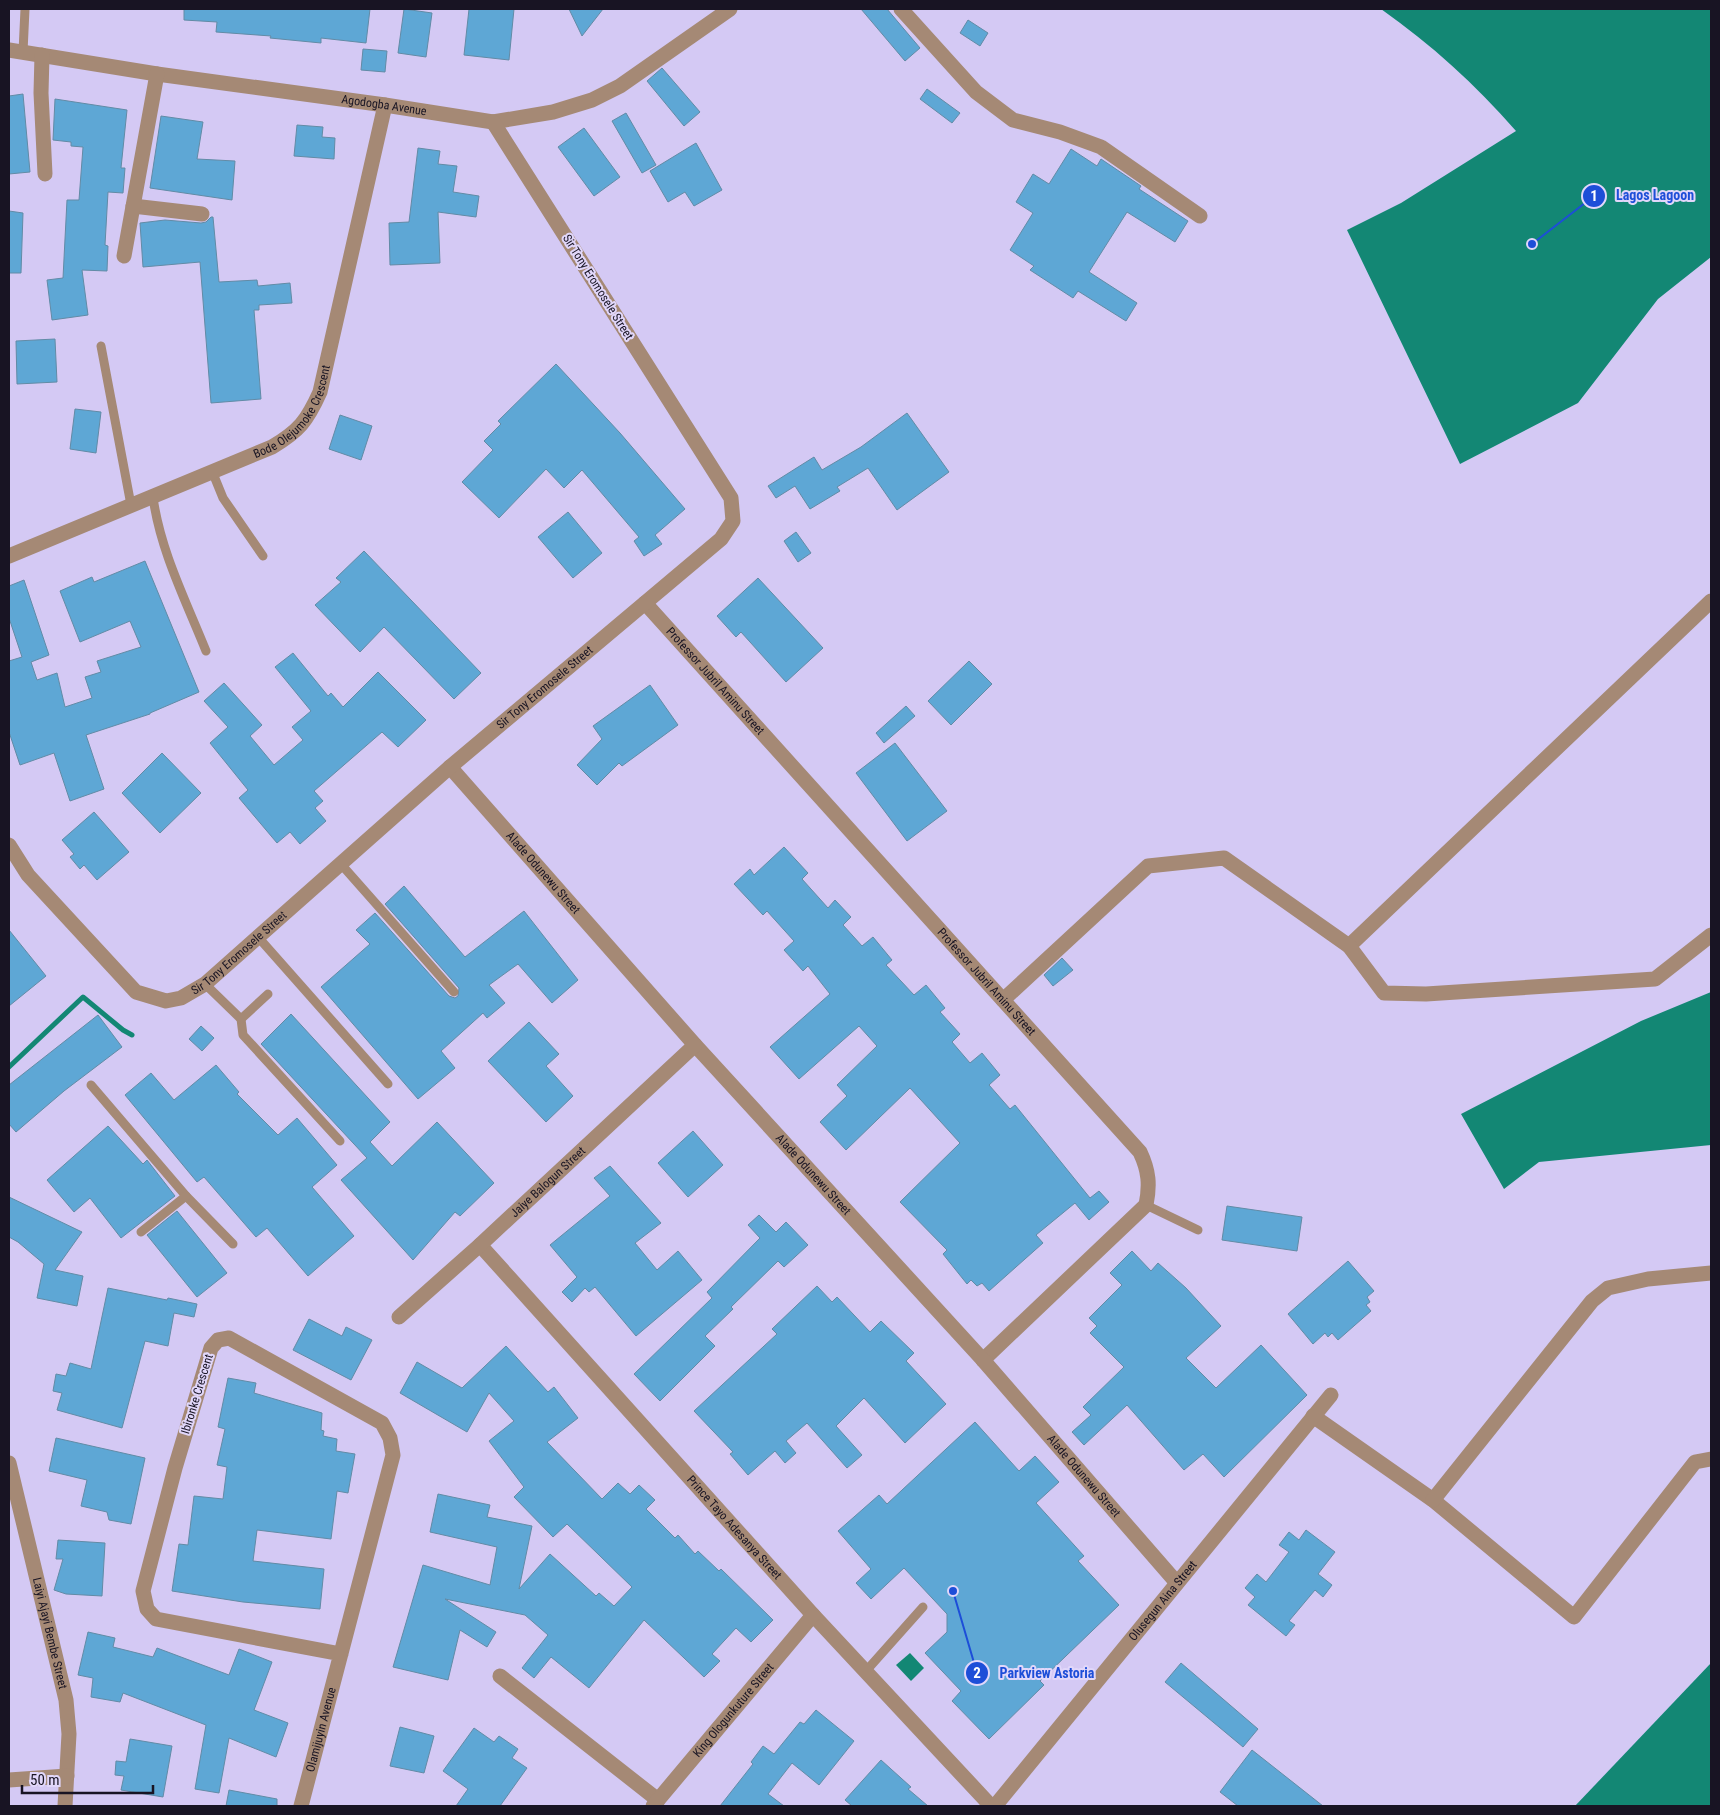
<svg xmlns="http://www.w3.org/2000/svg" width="1720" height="1815" viewBox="0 0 1720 1815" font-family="'Roboto Condensed',sans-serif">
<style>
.water{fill:#138774}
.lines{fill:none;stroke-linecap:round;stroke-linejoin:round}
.stream{stroke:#138774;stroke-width:5}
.building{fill:#5ea7d5;stroke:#628ba6}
.lane{stroke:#a58975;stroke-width:9}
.street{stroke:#a58975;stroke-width:15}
.labels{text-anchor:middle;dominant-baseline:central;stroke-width:4;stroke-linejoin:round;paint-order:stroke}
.street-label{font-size:12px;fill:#181423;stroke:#e1d7fa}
.leader{fill:none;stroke:#1d4ed8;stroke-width:2}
.callout-dot{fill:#1d4ed8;stroke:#e1d7fa;stroke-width:2}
.mark-label{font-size:15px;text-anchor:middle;font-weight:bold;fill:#fff}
.callout-label{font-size:14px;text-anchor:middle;font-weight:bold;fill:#1d4ed8;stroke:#e1d7fa;stroke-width:4;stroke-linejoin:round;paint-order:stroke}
</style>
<rect width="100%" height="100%" fill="#d4c9f4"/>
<g class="water">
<path d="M1381,9H1711V257L1658,299L1578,403L1460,464L1347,230L1401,203L1516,131C1475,84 1432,45 1381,9Z"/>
<path d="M1711,992V1145L1539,1162L1504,1189L1461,1114L1641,1021Z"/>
<path d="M910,1653L924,1668L911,1681L896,1665Z"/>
<path d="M1711,1663V1806H1575Z"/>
</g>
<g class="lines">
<path class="stream" d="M9,1067L83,997L123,1030L132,1035"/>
</g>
<g class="building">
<path d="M184,9H370L366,43L321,38V43L270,38L271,36L216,32L217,22L184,20Z"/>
<path d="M404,9L432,13L426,57L398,53Z"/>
<path d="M469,9H514L509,60L464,55Z"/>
<path d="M569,9H603L582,36Z"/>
<path d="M861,9H887L920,48L905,61Z"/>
<path d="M968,20L988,33L980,46L960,33Z"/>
<path d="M363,49L387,51L385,72L361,70Z"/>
<path d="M662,68L700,112L684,126L647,81Z"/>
<path d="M927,89L960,113L952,123L920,99Z"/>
<path d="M23,94L30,172L9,174V96Z"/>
<path d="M55,99L127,110L121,168H125L123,193L108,192L105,245L108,246L107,271L82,270L88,315L52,320L47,280L63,278L67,200H79L83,147L71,146V142L53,140Z"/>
<path d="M626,113L656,165L642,173L612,121Z"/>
<path d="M161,116L203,122L197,159L235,161L232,200L150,188Z"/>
<path d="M297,125L323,127L322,137L335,138L334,159L294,156Z"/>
<path d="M584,128L620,177L594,196L558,147Z"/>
<path d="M696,143L722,190L694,206L685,192L668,202L650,171Z"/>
<path d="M418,148L440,151L438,164L457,166L453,192L479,196L476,217L438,212L440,263L390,265L389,223L409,222Z"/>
<path d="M1071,149L1097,166L1101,159L1141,186L1139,189L1188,221L1175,242L1127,212L1089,272L1137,303L1126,321L1078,291L1073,298L1030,270L1034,266L1010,250L1033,213L1016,202L1033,174L1049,184Z"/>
<path d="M9,211L23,213L21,273H9Z"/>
<path d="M211,217H213L219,282L257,280L258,286L290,283L292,303L259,305V310H254L261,399L211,403L200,262L143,267L140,223L165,220L201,223L206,222Z"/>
<path d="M55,339L57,382L17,384L16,341Z"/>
<path d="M556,364L620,433L685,509L655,535L662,544L644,556L634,541L639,537L582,470L564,488L546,469L499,518L462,482L493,450L484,441L501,424L498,421Z"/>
<path d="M75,409L101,412L96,453L70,449Z"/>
<path d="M907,413L949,472L897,510L868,468L837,487L840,491L810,509L795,486L776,498L768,486L814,457L822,470L861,447Z"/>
<path d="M340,415L372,426L361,460L329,449Z"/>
<path d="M568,512L602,553L573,578L538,537Z"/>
<path d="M796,532L811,553L798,562L784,541Z"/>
<path d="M364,551L481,673L454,699L384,627L360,652L315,605L341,582L336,578Z"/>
<path d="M145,561L199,692L150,713V714L86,735L104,789L70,801L54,753L20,765L9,732V661L22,657L9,618V586L24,580L49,655L31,662L37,680L57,673L65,707L92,698L85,677L101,672L97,661L141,647L130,621L80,642L60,591L92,577L94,582Z"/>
<path d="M758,578L823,648L786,682L741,632L736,637L717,616Z"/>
<path d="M293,653L328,696L331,693L343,707L378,672L426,720L398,747L382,732L314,791L323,801L315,808L326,821L300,844L290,832L277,843L239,798L248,790L210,743L228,727L204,701L224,683L262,725L250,736L274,765L303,740L292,727L311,711L275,667Z"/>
<path d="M969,661L992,684L951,725L928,701Z"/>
<path d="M650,685L678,725L622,766L619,763L597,785L577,765L602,739L593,726Z"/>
<path d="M906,706L915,716L884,743L876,733Z"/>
<path d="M895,743L947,811L907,841L856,773Z"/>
<path d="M162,753L201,793L160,833L122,793Z"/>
<path d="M94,812L129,852L97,880L84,865L80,869L70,857L74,854L62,840Z"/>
<path d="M784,847L808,873L802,879L828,908L835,900L851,917L843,925L862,946L873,937L892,960L886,965L914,995L926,985L945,1008L940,1012L960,1034L952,1042L970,1063L982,1053L1000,1075L989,1085L1010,1109L1015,1105L1090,1198L1099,1191L1109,1202L1089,1220L1075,1203L1036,1235L1043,1243L989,1291L982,1283L977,1286L971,1280L967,1284L943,1254L947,1250L900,1202L960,1143L910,1088L846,1150L820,1122L847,1096L837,1085L877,1046L859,1026L799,1079L770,1047L830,994L808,966L803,971L784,950L794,941L767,911L763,915L734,884L750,869L754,875Z"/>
<path d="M404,886L465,957L524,911L578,980L552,1003L518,964L489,985L505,1003L487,1018L483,1013L441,1051L455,1068L418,1099L321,987L370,944L356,930L375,913L449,996L455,998L458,996L459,988L385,904Z"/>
<path d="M9,930L46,976L9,1006Z"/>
<path d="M1062,958L1073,970L1053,986L1044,975Z"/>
<path d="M291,1014L390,1122L370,1142L392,1166L437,1122L494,1183L460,1216L455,1212L413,1260L341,1180L367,1158L261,1044Z"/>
<path d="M98,1015L122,1047L64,1091L16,1132L9,1124V1085Z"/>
<path d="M529,1022L559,1054L546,1066L573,1096L546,1122L488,1061Z"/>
<path d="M201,1026L214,1038L202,1051L189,1039Z"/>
<path d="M216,1065L239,1092L237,1094L278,1135L297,1118L337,1165L312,1187L354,1236L308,1276L267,1228L256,1237L204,1177L197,1182L125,1095L151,1073L174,1100Z"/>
<path d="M108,1126L143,1164L147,1160L175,1196L121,1238L90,1198L74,1212L47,1180Z"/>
<path d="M693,1131L723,1165L688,1197L658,1163Z"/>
<path d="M610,1166L661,1223L635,1243L657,1270L678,1251L702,1280L636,1336L595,1287L589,1292L585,1288L572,1302L562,1292L577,1277L550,1245L610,1196L594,1178Z"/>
<path d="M9,1197L82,1232L55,1270L83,1276L77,1306L37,1298L44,1264L18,1242L9,1237Z"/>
<path d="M1227,1206L1302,1217L1297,1251L1222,1240Z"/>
<path d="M177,1211L227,1273L197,1297L147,1235Z"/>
<path d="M759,1215L776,1232L786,1222L808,1245L784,1267L778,1261L731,1307L733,1309L705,1336L715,1346L660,1401L634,1374L712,1298L707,1292L760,1238L748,1225Z"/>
<path d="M1132,1251L1151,1271L1158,1263L1186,1288L1221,1326L1186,1358L1216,1388L1261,1345L1307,1395L1224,1477L1203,1454L1184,1470L1127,1405L1084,1445L1072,1432L1091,1415L1083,1407L1124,1367L1090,1333L1097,1326L1089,1318L1122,1285L1110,1273Z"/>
<path d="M1348,1261L1374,1291L1367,1297L1370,1302L1366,1305L1371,1311L1338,1340L1332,1333L1328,1337L1325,1333L1313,1344L1288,1314Z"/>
<path d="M817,1286L832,1302L837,1297L870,1332L881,1321L914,1353L906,1361L946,1404L905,1443L864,1398L836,1426L862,1455L847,1468L807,1423L786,1441L796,1453L785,1463L775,1451L748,1475L730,1454L733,1452L694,1411L777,1334L772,1329Z"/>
<path d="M108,1288L167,1300L168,1298L197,1304L194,1317L174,1313L168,1346L145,1341L122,1428L57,1410L62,1393L53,1391L56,1374L66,1376L70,1363L91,1369Z"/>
<path d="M309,1319L342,1336L346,1327L372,1340L351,1380L293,1350Z"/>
<path d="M506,1346L548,1392L554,1387L578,1418L547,1442L602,1499L618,1483L630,1494L639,1485L655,1500L646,1509L675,1538L678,1535L695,1554L698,1551L719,1571L721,1569L773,1620L751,1642L736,1628L712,1654L720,1661L704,1677L644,1620L589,1688L551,1657L534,1678L522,1668L548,1635L525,1615L445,1599L496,1632L487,1647L460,1630L448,1680L393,1667L423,1565L490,1585L497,1547L430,1532L438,1494L490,1505L487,1517L532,1526L519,1589L550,1554L596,1596L599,1593L614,1606L632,1587L567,1524L553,1537L514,1497L524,1487L489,1441L514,1421L489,1393L467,1432L400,1393L417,1362L462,1388Z"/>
<path d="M228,1378L256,1383L254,1393L322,1413L321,1430L324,1431L323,1436L337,1439L336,1451L355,1454L348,1493L337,1491L331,1539L257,1530L253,1561L324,1569L320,1609L243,1602L172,1591L179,1544L188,1545L194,1496L223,1499L227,1467L217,1465L225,1429L218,1427Z"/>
<path d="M975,1422L1019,1471L1035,1456L1059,1482L1036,1503L1084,1556L1078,1561L1119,1605L1040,1681L1044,1685L989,1739L952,1701L961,1691L925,1653L947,1632V1614L904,1568L871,1599L856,1583L871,1569L838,1531L879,1495L887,1504Z"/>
<path d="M56,1438L145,1458L131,1524L109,1520L107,1512L81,1506L87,1480L49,1471Z"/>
<path d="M1306,1530L1335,1552L1318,1574L1332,1585L1323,1597L1315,1590L1289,1621L1295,1625L1286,1636L1248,1605L1255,1597L1245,1588L1257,1574L1266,1582L1289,1552L1279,1545L1289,1532L1299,1540Z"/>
<path d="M58,1540L105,1543L102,1596L66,1594L54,1590L63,1559H56Z"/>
<path d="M88,1632L115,1638L113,1647L153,1657L157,1648L229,1675L239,1649L272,1662L254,1710L288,1723L276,1757L229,1738L219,1793L195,1789L206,1725L123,1693L120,1702L91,1697L93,1678L78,1675Z"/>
<path d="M1181,1663L1258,1729L1243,1747L1165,1682Z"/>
<path d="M816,1710L854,1741L819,1785L792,1763L768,1794L784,1806H720L753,1764L751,1762L763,1746L774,1754L800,1722L804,1724Z"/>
<path d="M400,1727L434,1736L424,1773L390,1766Z"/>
<path d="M474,1728L494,1742L499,1736L518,1749L512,1758L527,1768L500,1806H456L468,1789L443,1771Z"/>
<path d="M130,1739L172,1746L163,1797L121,1790L124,1776L115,1775L116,1761L126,1762Z"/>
<path d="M1252,1750L1323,1806H1238L1220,1792Z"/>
<path d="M881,1760L911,1787L908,1789L928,1806H852L845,1800Z"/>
<path d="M229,1790L277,1799V1806H226Z"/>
</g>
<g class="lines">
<g class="lane">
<path d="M23,52L25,9"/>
<path d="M101,346L131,505"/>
<path d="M212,471L223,498L263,556"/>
<path d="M153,497C160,550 186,601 206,651"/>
<path d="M340,863L454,992"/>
<path d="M258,937L388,1084"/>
<path d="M205,984L241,1019L243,1035L340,1141"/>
<path d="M241,1019L268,994"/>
<path d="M91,1085L186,1196L233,1244"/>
<path d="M1146,1205L1198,1230"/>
<path d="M141,1232L186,1196"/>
<path d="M866,1671L923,1607"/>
</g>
<g class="street">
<path d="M901,9L976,92L1013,120L1060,132L1101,147L1200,216"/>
<path id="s1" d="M9,50L157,74L385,105L493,122L553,112L592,100L620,86L730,9"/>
<path d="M42,55L41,93L45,174"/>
<path d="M133,206L202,214"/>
<path d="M124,256L157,74"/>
<path id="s2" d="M9,556L272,447C299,431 307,421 320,392L385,105"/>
<path id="s3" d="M645,603L1140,1152C1149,1171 1150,1185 1146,1205L983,1360"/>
<path id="s4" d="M450,767L695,1045L983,1360L1177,1583"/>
<path id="s5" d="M9,845L28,875L136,992L166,1001L181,998L205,984L450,767L721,539L733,521L731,498L493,122"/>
<path d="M1349,946L1711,601"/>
<path d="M1003,1000L1148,866L1224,858L1349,946L1384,993L1426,994L1655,979L1711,935"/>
<path id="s6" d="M480,1245L813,1615L991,1806"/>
<path id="s7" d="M399,1317L480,1245L695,1045"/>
<path d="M1313,1416L1433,1500L1574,1617L1695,1462L1711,1459"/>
<path id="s8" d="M9,1463L66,1700L69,1734L65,1806"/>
<path d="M1433,1500L1592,1301L1608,1288L1648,1279L1711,1273"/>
<path d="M500,1676L658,1800"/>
<path d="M9,1780L67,1776"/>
<path id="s9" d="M301,1806L393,1455L390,1438L382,1423L229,1338L218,1340L211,1348L175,1468L143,1591L147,1609L156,1619L341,1654"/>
<path id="s10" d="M653,1806L813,1615"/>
<path id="s11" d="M995,1806L1331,1395"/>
</g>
</g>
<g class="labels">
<g class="street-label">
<text stroke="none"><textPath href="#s1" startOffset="379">Agodogba Avenue</textPath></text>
<text transform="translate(598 287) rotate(58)">Sir Tony Eromosele Street</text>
<text stroke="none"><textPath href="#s2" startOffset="326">Bode Olejumoke Crescent</textPath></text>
<text stroke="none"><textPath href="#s3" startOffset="105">Professor Jubril Aminu Street</textPath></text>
<text stroke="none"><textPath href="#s5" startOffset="720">Sir Tony Eromosele Street</textPath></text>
<text stroke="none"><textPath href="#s4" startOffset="141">Alade Odunewu Street</textPath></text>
<text stroke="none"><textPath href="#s5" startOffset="315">Sir Tony Eromosele Street</textPath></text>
<text stroke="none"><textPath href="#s3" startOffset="510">Professor Jubril Aminu Street</textPath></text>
<text stroke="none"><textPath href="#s4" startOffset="546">Alade Odunewu Street</textPath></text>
<text stroke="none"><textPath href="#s7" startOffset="201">Jaiye Balogun Street</textPath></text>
<text transform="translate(197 1394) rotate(-73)">Ibironke Crescent</text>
<text stroke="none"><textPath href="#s4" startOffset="951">Alade Odunewu Street</textPath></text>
<text stroke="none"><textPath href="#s6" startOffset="380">Prince Tayo Adesanya Street</textPath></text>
<text stroke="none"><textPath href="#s11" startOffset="265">Olusegun Aina Street</textPath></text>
<text stroke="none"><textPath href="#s8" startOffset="175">Laiyi Ajayi Bembe Street</textPath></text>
<text stroke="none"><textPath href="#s10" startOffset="125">King Ologunkuture Street</textPath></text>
<text stroke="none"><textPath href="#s9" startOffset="79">Olamijuyin Avenue</textPath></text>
</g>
</g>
<path class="leader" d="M1532 244L1594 196M953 1591L977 1673"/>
<g class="callout-dot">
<circle cx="1532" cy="244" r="5"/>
<circle cx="953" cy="1591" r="5"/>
<circle cx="1594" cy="196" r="12"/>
<circle cx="977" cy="1673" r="12"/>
</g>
<g class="mark-label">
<text x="1594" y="201">1</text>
<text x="977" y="1678">2</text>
</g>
<g class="callout-label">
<text x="1655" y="200">Lagos Lagoon</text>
<text x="1047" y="1678">Parkview Astoria</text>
</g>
<rect width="1720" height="1815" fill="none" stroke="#181423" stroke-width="20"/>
<path d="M22 1785v8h131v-8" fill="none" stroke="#181423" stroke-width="2.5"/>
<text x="30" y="1785" font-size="15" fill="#181423" stroke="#e1d7fa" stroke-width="4" paint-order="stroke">50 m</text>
</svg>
